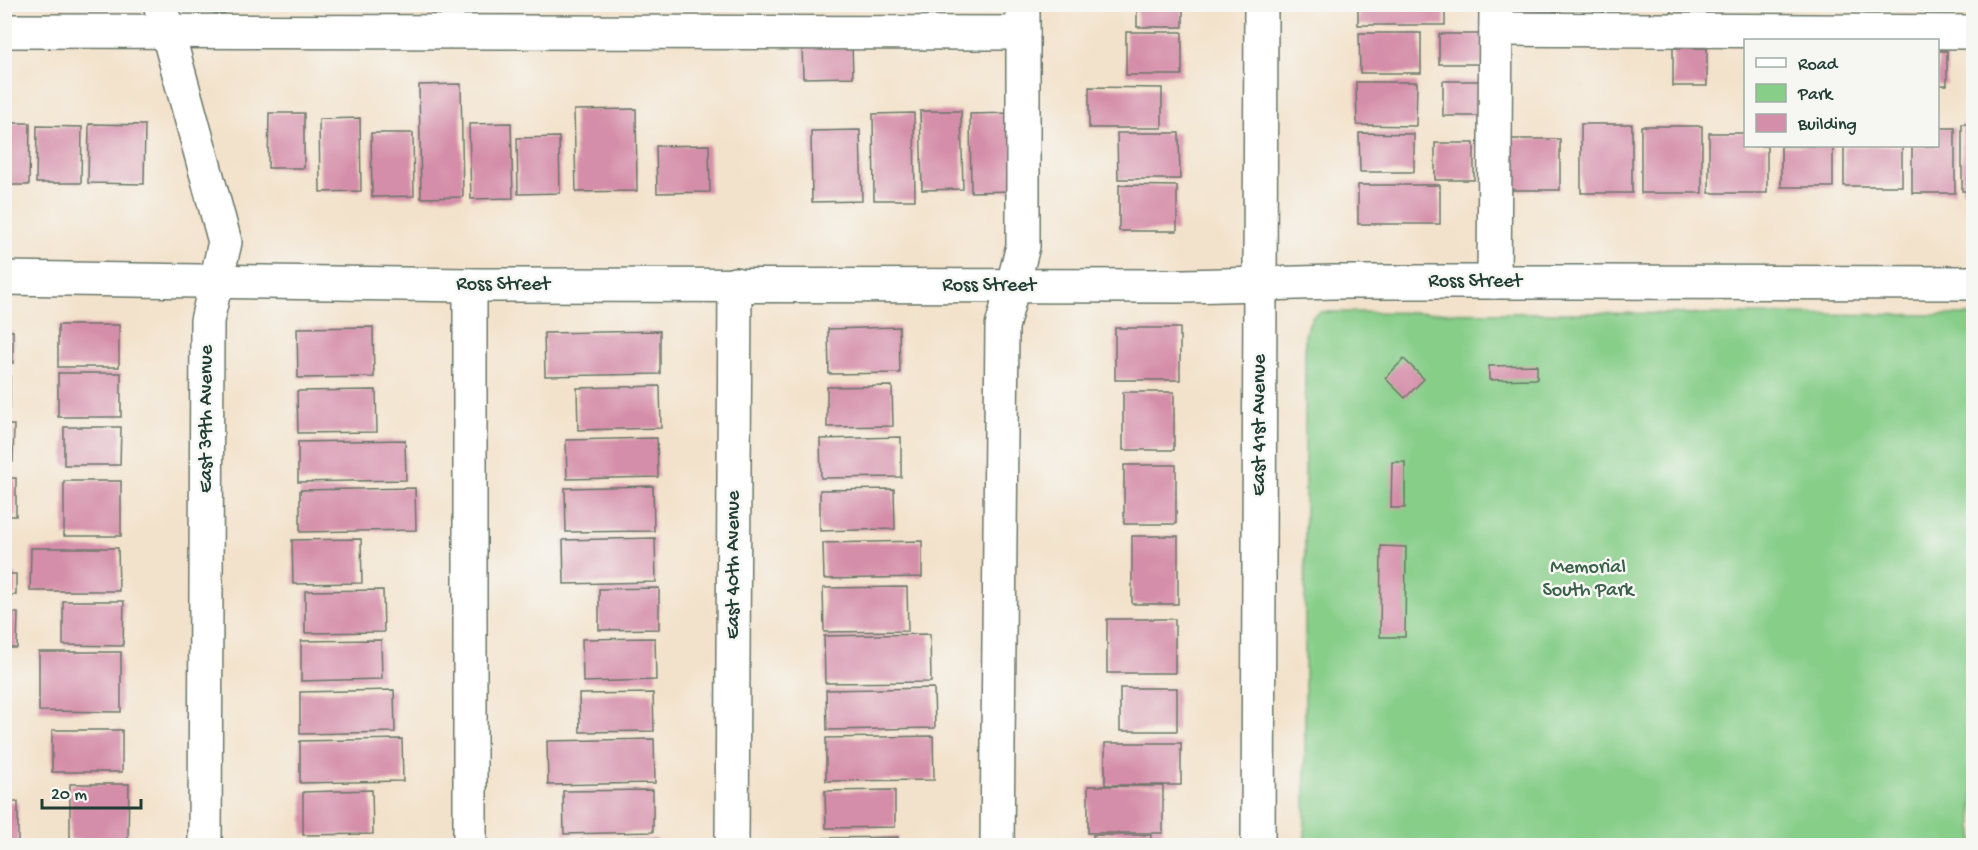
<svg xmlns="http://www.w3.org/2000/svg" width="1978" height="850" viewBox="0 0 1978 850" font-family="'Gochi Hand',sans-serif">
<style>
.green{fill:#87ce89;stroke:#53865e;stroke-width:1.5}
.building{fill:#d58ea9}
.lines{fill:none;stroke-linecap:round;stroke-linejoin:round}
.minor-casing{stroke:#697769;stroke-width:36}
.major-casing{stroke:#697769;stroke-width:36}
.minor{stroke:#fff;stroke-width:33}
.major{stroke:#fff;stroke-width:33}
.labels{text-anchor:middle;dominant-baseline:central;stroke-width:5;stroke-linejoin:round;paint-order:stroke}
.street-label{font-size:20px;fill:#1f3d34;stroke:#f6f6f2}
.park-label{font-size:20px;fill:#396149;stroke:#f6f6f2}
</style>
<rect width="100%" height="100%" fill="#f6f6f2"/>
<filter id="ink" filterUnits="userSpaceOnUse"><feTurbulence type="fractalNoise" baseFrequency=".0167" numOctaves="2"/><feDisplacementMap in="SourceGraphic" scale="12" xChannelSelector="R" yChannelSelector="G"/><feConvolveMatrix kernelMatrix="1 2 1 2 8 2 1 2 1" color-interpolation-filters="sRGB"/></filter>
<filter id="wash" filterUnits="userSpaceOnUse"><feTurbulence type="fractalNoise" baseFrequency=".008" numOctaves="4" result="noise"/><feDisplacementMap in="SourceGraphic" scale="24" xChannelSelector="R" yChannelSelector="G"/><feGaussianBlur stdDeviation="1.35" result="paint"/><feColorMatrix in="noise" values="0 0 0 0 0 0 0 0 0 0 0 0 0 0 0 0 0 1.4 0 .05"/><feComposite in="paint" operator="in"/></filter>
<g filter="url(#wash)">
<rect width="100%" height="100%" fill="#f3e2cb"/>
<path class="green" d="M1320,312L1973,315V845L1305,846V334L1312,317Z"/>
<g id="blocks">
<g class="building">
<rect x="1137" y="4" width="46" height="23"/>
<rect x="1358" y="4" width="87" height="21"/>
<rect x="1520" y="4" width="36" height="8"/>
<path d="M1671,4H1708L1709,13H1671Z"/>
<rect x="1126" y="32" width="56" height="43"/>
<path d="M1359,33H1421V73H1360Z"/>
<rect x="1439" y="34" width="44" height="30"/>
<path d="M852,44L853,77L803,78L802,45Z"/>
<rect x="1673" y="48" width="34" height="38"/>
<rect x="1938" y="51" width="9" height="34"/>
<rect x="1443" y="81" width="37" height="35"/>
<path d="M1356,82H1417L1416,126L1357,125Z"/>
<path d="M461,84L463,197L421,198L419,85Z"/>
<path d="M1089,87L1162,88V128H1089Z"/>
<path d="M636,109L637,191L576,192L574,110Z"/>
<path d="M920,111H961L963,189L922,190Z"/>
<path d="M269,113H304V168H268Z"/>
<path d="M914,113L915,200H874L873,114Z"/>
<path d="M1013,113L1014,191L971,192L970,114Z"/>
<path d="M360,118L361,191L320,192L319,119Z"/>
<path d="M4,123H30L29,185H4Z"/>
<path d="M511,123L513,198L471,199L469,124Z"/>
<path d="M89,124L145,125L144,184L88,183Z"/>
<rect x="1581" y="124" width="51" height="69"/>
<rect x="1962" y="124" width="12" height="67"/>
<path d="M37,126L82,127L81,183H36Z"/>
<rect x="1641" y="126" width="61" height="67"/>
<path d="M1938,128H1955V193H1912V146H1938Z"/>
<path d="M860,130L862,201L812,202L811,131Z"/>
<path d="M371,133H413L414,196L372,197Z"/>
<path d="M1117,133H1179L1180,179H1118Z"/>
<path d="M1359,133L1414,134V172H1360Z"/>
<path d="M1709,133H1746V146H1767V193H1709Z"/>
<path d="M559,137L560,193L518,194L517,138Z"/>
<rect x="1511" y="139" width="49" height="51"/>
<rect x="1435" y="143" width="39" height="37"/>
<path d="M709,145L710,192L657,193L656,146Z"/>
<rect x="1781" y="146" width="52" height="41"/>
<rect x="1844" y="146" width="58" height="40"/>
<path d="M1119,185L1177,186V231H1119Z"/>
<rect x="1358" y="185" width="82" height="39"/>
<rect x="58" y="325" width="61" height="42"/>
<path d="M373,327L374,377L298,378L297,328Z"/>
<path d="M899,327L900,373L829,374L828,329Z"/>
<rect x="1115" y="328" width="65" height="52"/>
<rect x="4" y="331" width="9" height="32"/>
<path d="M660,331V374L545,376L544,333Z"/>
<path d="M1404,359L1424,379L1405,398L1385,378Z"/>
<path d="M1537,365V379L1489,380V366Z"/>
<rect x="58" y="373" width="63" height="44"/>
<rect x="4" y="376" width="6" height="33"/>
<path d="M660,386L661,428L578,430L577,388Z"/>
<path d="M892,386L893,426L827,427V387Z"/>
<path d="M376,390L377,432L298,433L297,391Z"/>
<rect x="1123" y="392" width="51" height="58"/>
<path d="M4,425H14L13,462H4Z"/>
<path d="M64,427H121L120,465H64Z"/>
<path d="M901,437V477L821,478L820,439Z"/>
<path d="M657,438L658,477L567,479L566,440Z"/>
<path d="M405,440L406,480L298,482V442Z"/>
<path d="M1392,462H1405V508H1391Z"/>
<rect x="1124" y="465" width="52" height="59"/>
<rect x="4" y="478" width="12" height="38"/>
<rect x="64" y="481" width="57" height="55"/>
<path d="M653,486L654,531L566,532L565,488Z"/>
<path d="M415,488L416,530L300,532V490Z"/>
<path d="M894,489L895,529L820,531V490Z"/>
<rect x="1132" y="536" width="46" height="68"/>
<path d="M655,538L656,582L564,584L563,540Z"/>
<path d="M361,539L362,583L293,584L292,540Z"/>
<path d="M922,541V577L824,579L823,543Z"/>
<path d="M1381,546L1406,547L1405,637H1380Z"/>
<path d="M31,548H118L119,591H30Z"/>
<rect x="4" y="574" width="12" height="21"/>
<path d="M907,587L908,631L824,632L823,588Z"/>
<path d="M659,588V629L599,630V589Z"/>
<path d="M383,590L384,632L305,633V591Z"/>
<path d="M63,601H124L123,646L63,645Z"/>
<path d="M4,613H18L17,648H4Z"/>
<rect x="1107" y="619" width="68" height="54"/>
<path d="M930,634L931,682L825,683L824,636Z"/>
<path d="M655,638L656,680L583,682L582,639Z"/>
<path d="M381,640L382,679L301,681V641Z"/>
<path d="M39,652H121V712L39,711Z"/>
<path d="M934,688L935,728L827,730L826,690Z"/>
<rect x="1120" y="688" width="57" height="43"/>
<path d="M394,690L395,732L300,734V692Z"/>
<path d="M653,693L654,731L580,732L579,694Z"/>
<rect x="52" y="730" width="70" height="42"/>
<path d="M933,736L934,780L826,781V738Z"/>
<path d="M402,739L403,781L300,783V741Z"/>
<path d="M654,739L655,783L548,785L547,741Z"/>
<rect x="1105" y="743" width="76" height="42"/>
<path d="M70,784H129L128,840H70Z"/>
<rect x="1088" y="786" width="75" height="47"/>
<path d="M372,790L373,834L303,835V792Z"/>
<path d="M653,790V832L564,834L563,791Z"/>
<path d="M895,790V827L826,828L825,791Z"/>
<rect x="4" y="802" width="14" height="44"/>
<rect x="1093" y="835" width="58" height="11"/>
<path d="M898,837V846H823V838Z"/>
<path d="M657,839V846H581V840Z"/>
<path d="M368,841V846H298V842Z"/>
</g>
</g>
</g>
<g filter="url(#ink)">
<use href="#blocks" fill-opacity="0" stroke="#697769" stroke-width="1.5"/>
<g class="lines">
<g class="minor-casing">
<g id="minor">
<path d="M160,4L225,242L207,321L205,846"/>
<path d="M1496,29L1974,32"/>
<path d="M4,31L1023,33"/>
<path d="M4,278L470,285L1185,286L1333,282H1578L1974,283"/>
<path d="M1494,282L1496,4"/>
<path d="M470,846V285"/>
<path d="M732,846L735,284"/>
<path d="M997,846L1002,327L1023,246V4"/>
</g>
</g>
<g class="major-casing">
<path id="major" d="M1258,846L1261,4"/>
</g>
<use href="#minor" class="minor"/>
<use href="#major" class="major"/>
</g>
</g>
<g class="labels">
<g class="street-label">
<text x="1475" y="282">Ross Street</text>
<text x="503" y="285">Ross Street</text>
<text x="989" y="286">Ross Street</text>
<text transform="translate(207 419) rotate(-90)">East 39th Avenue</text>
<text transform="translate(1260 425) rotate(-90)">East 41st Avenue</text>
<text transform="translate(734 565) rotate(-90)">East 40th Avenue</text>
</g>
<g class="park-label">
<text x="1588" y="568">Memorial<tspan x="1588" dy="23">South Park</tspan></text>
</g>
</g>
<rect width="1978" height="850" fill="none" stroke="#f6f6f2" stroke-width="24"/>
<rect x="1744" y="39" width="195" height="108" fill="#f6f6f2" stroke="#a0aca6" stroke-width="1.5"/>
<rect x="1756" y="58" width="30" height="9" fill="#ffffff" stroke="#a0aca6" stroke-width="1.5"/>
<text x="1798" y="69" font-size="18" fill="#1f3d34">Road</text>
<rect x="1756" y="84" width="30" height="18" fill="#87ce89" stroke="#a0aca6" stroke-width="1.5"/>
<text x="1798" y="99" font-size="18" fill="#1f3d34">Park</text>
<rect x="1756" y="114" width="30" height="18" fill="#d58ea9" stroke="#a0aca6" stroke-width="1.5"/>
<text x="1798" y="129" font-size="18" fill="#1f3d34">Building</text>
<path d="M42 799v9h99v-9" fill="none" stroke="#1f3d34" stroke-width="3"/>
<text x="51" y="799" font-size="18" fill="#1f3d34" stroke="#f6f6f2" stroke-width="4.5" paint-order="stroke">20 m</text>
</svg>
